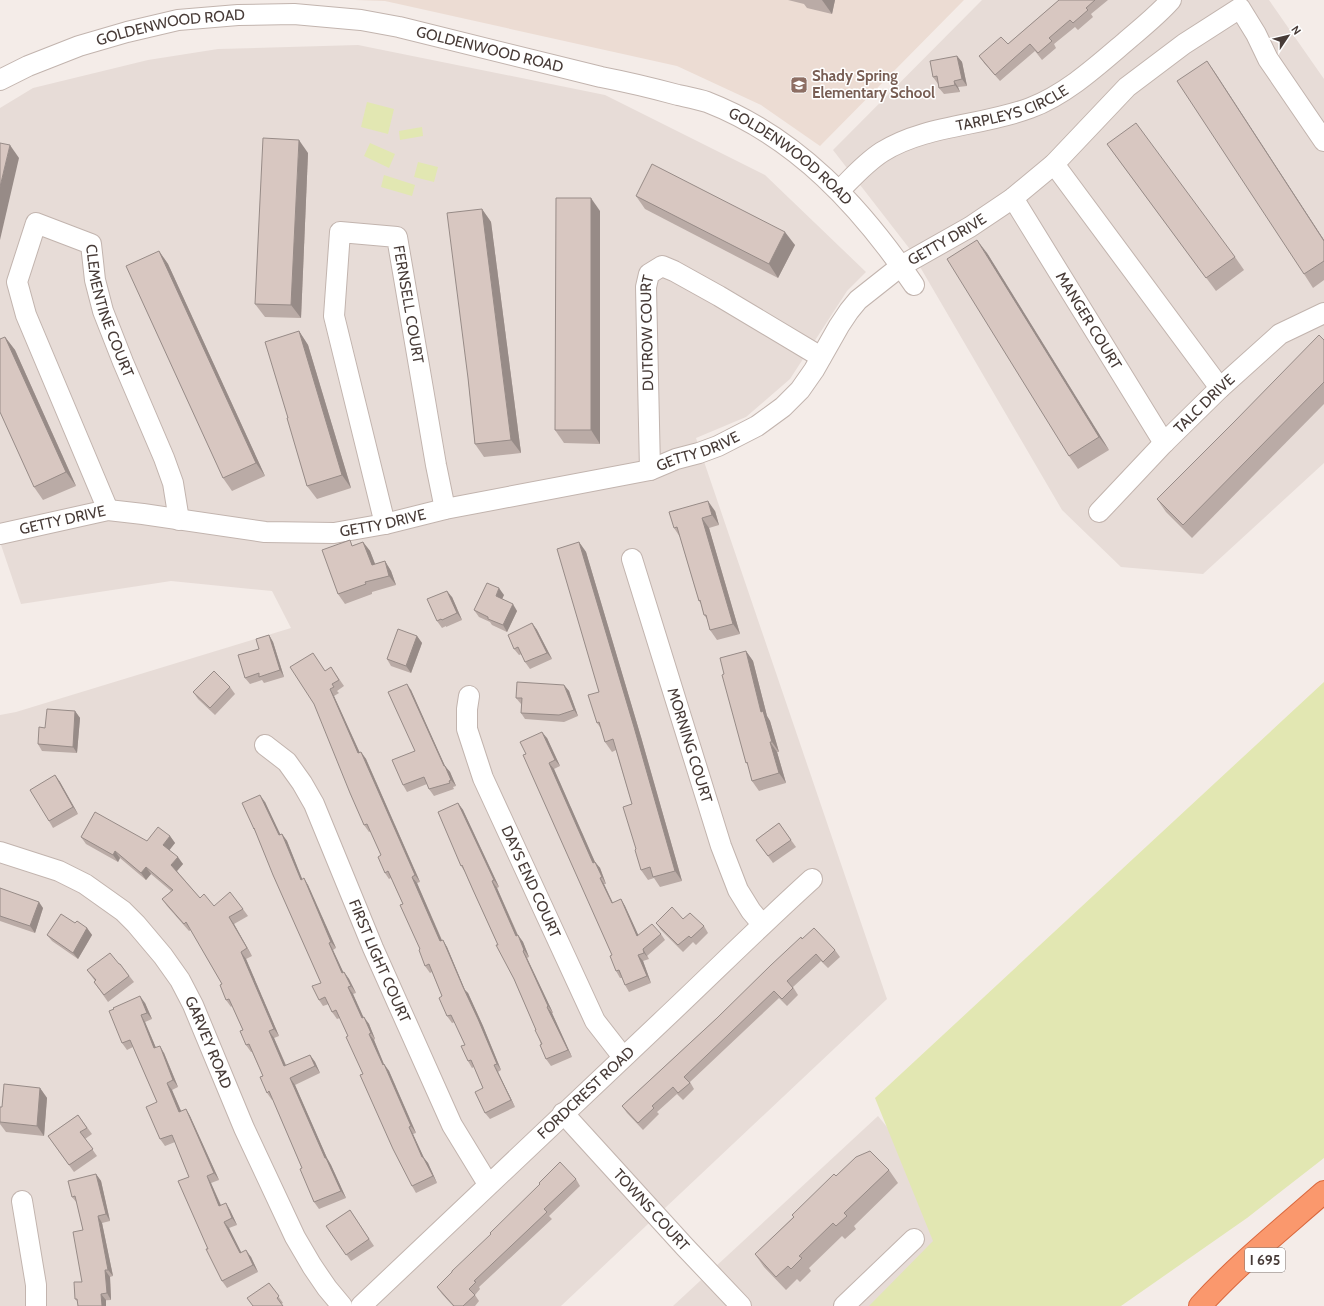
<svg xmlns="http://www.w3.org/2000/svg" width="1324" height="1306" viewBox="0 0 1324 1306" font-family="Cabin,sans-serif">
<style>
.residential{fill:#e7dcd7}
.education{fill:#ecdcd3}
.green{fill:#e2e7b2}
.lines{fill:none;stroke-linecap:round;stroke-linejoin:round}
.street-casing{stroke:#c2b4ae;stroke-width:22}
.highway-casing{stroke:#d9673d;stroke-width:24}
.street{stroke:#fff;stroke-width:20}
.highway{stroke:#fa986d;stroke-width:22}
.wall{fill:#baaba6}
.shaded-wall{fill:#978b87}
.building{fill:#d8c7c1;stroke:#978b87}
.labels{text-anchor:middle;dominant-baseline:central;stroke-width:3;stroke-linejoin:round;paint-order:stroke}
.shield{fill:#fff;stroke:#7e7673;stroke-width:1}
.shield-label{font-size:14px;font-weight:bold;fill:#473b37}
.street-label{font-size:15px;fill:#473b37;stroke:#fff}
.education-label{font-size:15px;font-weight:bold;fill:#785e54;stroke:#fff;text-anchor:start}
</style>
<rect width="100%" height="100%" fill="#f4ece8"/>
<g class="residential">
<path d="M982,0H1269L1324,79V463L1203,574L1121,567L1062,510L909,248L833,150Z"/>
<path d="M358,45L605,95L765,175L866,272L847,291L790,379L746,417L696,438L887,999L561,1306H0V715L16,712L291,628L272,591L171,581L21,604L0,542V108L33,88L148,60L218,49Z"/>
<path d="M878,1116L895,1137L946,1241L879,1306H673Z"/>
</g>
<path class="education" d="M355,0H964L820,146L761,105L677,66L385,1Z"/>
<g class="green">
<path d="M367,102L394,109L388,134L361,127Z"/>
<path d="M422,127L423,136L400,140L399,131Z"/>
<path d="M370,143L395,154L389,168L364,156Z"/>
<path d="M418,162L438,167L434,182L414,177Z"/>
<path d="M384,175L415,185L412,196L381,187Z"/>
<path d="M1324,682V1158L1247,1218L1121,1306H869L933,1241L875,1098Z"/>
</g>
<g class="lines">
<g class="street-casing">
<g id="street">
<path id="s1" d="M0,80L28,66L79,46L127,32L178,20L238,15L294,14L361,20L399,27L601,77C627,82 652,88 678,95C687,97 698,99 707,102C797,137 861,207 914,285"/>
<path d="M1054,164L1220,388"/>
<path id="s2" d="M839,191C853,177 865,163 882,152C925,125 982,126 1030,108C1065,95 1096,67 1124,43C1140,29 1157,16 1171,0"/>
<path id="s3" d="M1013,198L1164,443"/>
<path id="s4" d="M650,470L646,287L649,274L662,266L674,271L719,296L821,357"/>
<path id="s5" d="M108,510L26,315L17,282L36,223L91,244L95,280L103,311L123,362L164,458L173,483L179,520"/>
<path id="s6" d="M1099,512L1164,443L1220,388L1280,334L1324,313"/>
<path id="s7" d="M385,524L334,316L340,232L397,237L436,465L445,509"/>
<path id="s8" d="M0,534L108,510L143,514L265,532L334,533L385,524L445,509L650,470L676,459L699,453L718,446L757,426L783,407L800,390L814,370L839,326L849,311L858,300L901,266L970,227L1013,198L1054,164L1127,87L1184,44L1240,8L1256,34L1268,59L1324,141"/>
<path id="s9" d="M632,559L721,846L738,890L751,911L762,924"/>
<path id="s10" d="M469,696L467,709V729L483,778L595,1021L623,1057"/>
<path id="s11" d="M265,745L287,762L302,783L314,804L373,948L452,1125L488,1184"/>
<path id="s12" d="M0,852L59,871L85,884L123,911L136,924L163,956L180,980L193,1005L244,1128L295,1237L312,1266L327,1288L342,1306"/>
<path id="s13" d="M563,1113L685,1247L741,1306"/>
<path d="M22,1201L36,1285V1306"/>
<path id="s14" d="M361,1306C460,1211 560,1117 660,1023C711,975 760,926 812,879"/>
<path d="M844,1306L914,1239"/>
</g>
</g>
<g class="highway-casing">
<path id="highway" d="M1200,1306C1238,1264 1282,1229 1324,1192"/>
</g>
<use href="#street" class="street"/>
<use href="#highway" class="highway"/>
</g>
<g class="wall">
<path d="M788,0H835L832,14L807,8L804,4Z"/>
<path d="M1059,0H1108L1091,14L1093,17L1078,30L1075,27L1054,44L1056,48L1042,60L1035,51L1000,81L984,63L979,56L1008,44Z"/>
<path d="M957,56L962,62L967,86L958,87L960,92L944,94L939,88L938,84L933,77Z"/>
<path d="M1207,61L1324,240V280L1313,288L1304,274Z"/>
<path d="M1107,144L1235,257L1244,270L1216,291Z"/>
<path d="M308,153L301,318L265,317L255,304Z"/>
<path d="M636,196L795,245L778,278L645,209Z"/>
<path d="M482,209L491,222L521,453L484,457L475,444L468,378Z"/>
<path d="M600,211V444L564,443L555,430Z"/>
<path d="M159,251L168,264L265,476L232,491L223,478Z"/>
<path d="M987,253L1109,450L1078,469L1069,456Z"/>
<path d="M299,331L308,345L351,488L317,499L307,486L288,418Z"/>
<path d="M5,337L15,350L76,486L43,500L34,487Z"/>
<path d="M1324,340V404L1192,538L1166,512L1157,499Z"/>
<path d="M715,511L719,525L709,528L740,634L717,640L710,630L707,619L704,615L701,604L699,601L680,537L674,528Z"/>
<path d="M363,542L370,551L375,564L385,561L391,571L396,585L372,592V594L345,604L338,594L354,545Z"/>
<path d="M579,542L586,552L641,737L682,881L660,887L654,878L648,880L641,870L636,849L632,804L616,750L612,752L605,742L602,730L597,723L599,692Z"/>
<path d="M504,595L502,599L517,611L507,632L492,625L490,622L479,617L474,610Z"/>
<path d="M452,597L462,620L446,627V626L442,628L437,621Z"/>
<path d="M532,623L537,630L552,659L530,669L525,662L522,654L519,655L514,649Z"/>
<path d="M269,635L273,642L284,677L264,683L262,680L250,684L245,678L259,649Z"/>
<path d="M417,636L422,643L411,673L391,666L387,659Z"/>
<path d="M746,651L753,661L767,716L770,721L779,752H777L786,783L759,791L752,781L748,765L746,763L724,674Z"/>
<path d="M331,667L344,686L337,691L339,693L334,696L360,753L361,752L366,759L420,882L417,883L442,940L447,947L465,990L468,993L483,1026L501,1070L498,1072L515,1107L490,1119L485,1113L483,1088L474,1067L472,1068L468,1061L465,1045L455,1022L452,1023L447,1016L442,996L432,972L430,973L425,966L420,949L403,904L391,878L389,879L385,873L381,855L371,831L369,832L364,825L325,671Z"/>
<path d="M564,685L569,691L578,716L564,722L525,719L521,713V704L516,698Z"/>
<path d="M230,687L235,694L215,715L198,699L193,692Z"/>
<path d="M411,690L445,766L450,772L456,786L453,787L454,789L434,796L429,789L427,784L407,792L403,785L415,751Z"/>
<path d="M75,711L80,718L77,753L42,751L38,744L45,728Z"/>
<path d="M547,738L560,766L554,769L595,862L600,868L606,884H604L613,903L621,899L625,906L638,935L661,934L665,940L647,956L649,959L643,961L651,983L629,992L625,985L622,978H620L616,971L612,955L526,754Z"/>
<path d="M55,775L60,782L78,814L53,828L49,821Z"/>
<path d="M265,802L280,835L282,834L287,841L302,879L308,885L336,948L333,950L343,972H344L349,979L356,993L353,994L363,1017L369,1024L375,1039L374,1040L384,1064L389,1071L416,1133L413,1134L424,1158L428,1163L437,1183L416,1193L412,1186L340,1018L337,1019L332,1012L329,1004L323,1006L319,1000L321,983L256,833L254,829Z"/>
<path d="M458,803L463,810L499,887L497,888L518,935L523,942L529,957L527,958L553,1013H552L572,1057L551,1066L546,1059L536,1030L514,979L498,945L473,890L465,872L461,866Z"/>
<path d="M779,823L796,847L773,863L756,840Z"/>
<path d="M170,836L175,843L169,850L183,864L177,871L200,898L214,906L243,909L248,916L234,924L252,956L246,959L279,1036L274,1038L286,1065L310,1055L315,1062L320,1073L295,1085L327,1158L331,1165L346,1198L319,1209L314,1202L302,1168L273,1099L272,1100L267,1093L263,1076L252,1052H251L246,1045L243,1030L232,1006L231,1007L226,1000L222,984L191,930L189,931L167,906L162,899L171,891L151,874L146,880L120,858L118,862L86,844L81,837L147,841Z"/>
<path d="M0,888L43,908L35,933L0,921Z"/>
<path d="M683,919L704,926L708,933L696,945L693,942L683,952L661,930L656,923Z"/>
<path d="M75,923L87,928L92,935L78,959L52,941L47,935Z"/>
<path d="M802,939L835,950L840,957L828,968L821,961L793,987L798,995L787,1006L779,998L690,1082L694,1089L683,1100L677,1094L657,1112L659,1114L643,1130L627,1113L622,1106Z"/>
<path d="M119,964H120L134,982L108,1002L94,982L95,981L87,970Z"/>
<path d="M145,1003L152,1019L145,1022L156,1048L164,1053L178,1087L172,1090L181,1111L186,1109L190,1116L219,1180L211,1183L221,1205L230,1210L237,1225L229,1228L241,1252L251,1257L258,1272L227,1288L222,1281L208,1249L189,1177L175,1142L165,1146L160,1139L157,1102L133,1047L127,1050L122,1043Z"/>
<path d="M40,1088L47,1098L44,1136L6,1132L0,1124V1107H2Z"/>
<path d="M78,1115L92,1134L85,1139L97,1156L74,1172L48,1136Z"/>
<path d="M889,1170L898,1183L854,1226L856,1229L845,1239L842,1236L809,1268L811,1271L800,1282L797,1279L786,1290L764,1267L755,1254L836,1176Z"/>
<path d="M96,1174L101,1181L110,1221L102,1223L113,1276L110,1277L111,1300L78,1302L75,1299L82,1282L83,1230L77,1203L72,1197Z"/>
<path d="M576,1179L580,1186L549,1216L552,1219L479,1287L480,1289L475,1295L479,1301L475,1306H453L442,1294L437,1287Z"/>
<path d="M350,1210L374,1246L351,1261L326,1226Z"/>
<path d="M269,1283L283,1303L281,1304L252,1306Z"/>
</g>
<g class="shaded-wall">
<path d="M823,0H835L832,14L822,0Z"/>
<path d="M957,56L962,62L967,86L962,79Z"/>
<path d="M1207,61L1216,74L1324,240V241Z"/>
<path d="M954,81L958,87L960,92L955,85Z"/>
<path d="M299,140L308,153L301,318L291,305Z"/>
<path d="M10,145L19,158L0,240V187Z"/>
<path d="M591,198L600,211V444L591,430Z"/>
<path d="M482,209L491,222L521,453L511,440Z"/>
<path d="M785,232L795,245L778,278L769,264Z"/>
<path d="M977,240L987,253L1109,450L1099,437Z"/>
<path d="M159,251L168,264L265,476L256,463Z"/>
<path d="M299,331L308,345L351,488L342,475Z"/>
<path d="M5,337L15,350L76,486L66,472Z"/>
<path d="M708,501L715,511L719,525L712,515Z"/>
<path d="M702,518L709,528L740,634L733,624Z"/>
<path d="M363,542L370,551L379,574L372,565Z"/>
<path d="M579,542L586,552L641,737L682,881L675,871Z"/>
<path d="M385,561L391,571L396,585L389,576Z"/>
<path d="M499,588L504,595L500,603L496,596Z"/>
<path d="M447,591L452,597L462,620L457,613Z"/>
<path d="M513,604L517,611L507,632L503,625Z"/>
<path d="M532,623L537,630L552,659L547,653Z"/>
<path d="M269,635L273,642L284,677L280,670Z"/>
<path d="M417,636L422,643L411,673L406,666Z"/>
<path d="M746,651L753,661L767,716L770,721L779,752L772,742L761,712Z"/>
<path d="M407,684L411,690L445,766L450,772L456,786L451,780L444,766Z"/>
<path d="M564,685L569,691L578,716L574,710Z"/>
<path d="M330,689L334,696L363,760L358,753Z"/>
<path d="M75,711L80,718L77,753L73,747Z"/>
<path d="M542,732L547,738L560,766L555,760Z"/>
<path d="M770,742L777,752L786,783L779,773Z"/>
<path d="M361,752L366,759L420,882L415,875Z"/>
<path d="M549,763L554,769L598,869L593,863Z"/>
<path d="M55,775L60,782L78,814L73,807Z"/>
<path d="M260,795L265,802L284,842L279,835Z"/>
<path d="M458,803L463,810L499,887L494,880Z"/>
<path d="M282,834L287,841L305,886L301,880Z"/>
<path d="M170,836L175,843L168,852L163,845Z"/>
<path d="M115,851L120,858L118,862L113,855Z"/>
<path d="M178,857L183,864L176,872L171,865Z"/>
<path d="M595,862L600,868L606,884L602,877Z"/>
<path d="M146,867L151,874L146,880L141,873Z"/>
<path d="M412,877L417,883L445,948L440,941Z"/>
<path d="M304,878L308,885L336,948L331,942Z"/>
<path d="M600,878L604,884L616,910L612,903Z"/>
<path d="M492,881L497,888L521,943L516,936Z"/>
<path d="M621,899L625,906L642,943L637,936Z"/>
<path d="M39,902L43,908L35,933L30,926Z"/>
<path d="M229,917L234,924L252,956L247,948Z"/>
<path d="M87,928L92,935L78,959L73,953Z"/>
<path d="M518,935L523,942L529,957L524,950Z"/>
<path d="M443,940L447,947L465,990L468,993L483,1026L501,1070L497,1064L463,987Z"/>
<path d="M329,943L333,950L347,980L342,973Z"/>
<path d="M643,949L647,956L649,959L644,953Z"/>
<path d="M523,951L527,958L553,1013L548,1006Z"/>
<path d="M241,952L246,959L279,1036L274,1029Z"/>
<path d="M638,955L643,961L651,983L647,976Z"/>
<path d="M344,972L349,979L356,993L351,986Z"/>
<path d="M348,987L353,994L367,1025L362,1018Z"/>
<path d="M140,996L145,1003L152,1019L147,1013Z"/>
<path d="M547,1007L552,1013L572,1057L568,1050Z"/>
<path d="M141,1015L145,1022L159,1055L154,1048Z"/>
<path d="M364,1017L369,1024L375,1039L371,1033Z"/>
<path d="M269,1031L274,1038L289,1073L284,1066Z"/>
<path d="M369,1034L374,1040L387,1072L383,1065Z"/>
<path d="M160,1046L164,1053L178,1087L173,1080Z"/>
<path d="M310,1055L315,1062L320,1073L315,1066Z"/>
<path d="M384,1064L389,1071L416,1133L411,1126Z"/>
<path d="M494,1065L498,1072L515,1107L511,1100Z"/>
<path d="M290,1078L295,1085L327,1158L331,1165L346,1198L341,1191L325,1158Z"/>
<path d="M167,1083L172,1090L184,1118L179,1112Z"/>
<path d="M40,1088L47,1098L44,1136L37,1126Z"/>
<path d="M186,1109L190,1116L219,1180L214,1173Z"/>
<path d="M409,1127L413,1134L424,1158L428,1163L437,1183L433,1176L422,1157Z"/>
<path d="M96,1174L101,1181L110,1221L106,1214Z"/>
<path d="M207,1176L211,1183L224,1213L219,1206Z"/>
<path d="M226,1203L230,1210L237,1225L232,1218Z"/>
<path d="M98,1216L102,1223L113,1276L108,1270Z"/>
<path d="M224,1222L229,1228L245,1260L240,1253Z"/>
<path d="M246,1250L251,1257L258,1272L253,1265Z"/>
<path d="M105,1270L110,1277L111,1300L107,1293Z"/>
<path d="M101,1294L106,1300V1306H102Z"/>
</g>
<g class="building">
<path d="M1059,0H1095L1086,8L1088,10L1073,23L1070,20L1049,38L1052,41L1038,53L1030,44L995,75L979,56L1001,37L1008,44Z"/>
<path d="M957,56L962,79L954,81L955,85L939,88L937,76L933,77L930,61Z"/>
<path d="M1207,61L1324,241V261L1304,274L1177,81Z"/>
<path d="M1136,123L1235,257L1206,278L1107,144Z"/>
<path d="M263,138L299,140L291,305L255,304Z"/>
<path d="M0,143L10,145L0,187Z"/>
<path d="M652,164L785,232L769,264L636,196Z"/>
<path d="M556,198H591V430H555Z"/>
<path d="M482,209L511,440L475,444L468,378L447,213Z"/>
<path d="M977,240L1099,437L1069,456L947,259Z"/>
<path d="M159,251L256,463L223,478L126,266Z"/>
<path d="M299,331L342,475L307,486L287,418H288L265,342Z"/>
<path d="M1319,335L1324,340V382L1183,525L1157,499L1234,422Z"/>
<path d="M5,337L66,472L34,487L0,412V339Z"/>
<path d="M708,501L712,515L702,518L733,624L710,630L706,615H704L700,600L699,601L677,527L674,528L669,512Z"/>
<path d="M350,540L352,546L363,542L372,565L385,561L389,576L365,582L366,584L338,594L322,550Z"/>
<path d="M579,542L634,727L675,871L653,877L650,867L641,870L635,850L636,849L623,807L632,804L613,739L605,742L599,722L597,723L588,695L599,692L557,549Z"/>
<path d="M487,583L499,588L496,596L513,604L503,625L488,619V617L474,610Z"/>
<path d="M447,591L457,613L442,620L441,619L437,621L427,599Z"/>
<path d="M532,623L547,653L525,662L518,647L514,649L508,635Z"/>
<path d="M398,629L417,636L406,666L387,659Z"/>
<path d="M269,635L280,670L259,677V673L245,678L238,655L259,649L256,639Z"/>
<path d="M746,651L761,712L763,711L772,742H770L779,773L752,781L747,762L746,763L722,675L724,674L720,658Z"/>
<path d="M313,653L325,671L331,667L339,680L332,684L334,687L330,689L358,753L361,752L415,875L412,877L440,941L443,940L463,987L478,1019L497,1064L494,1065L511,1100L485,1113L475,1092L483,1088L471,1060L468,1061L461,1046L465,1045L451,1015L447,1016L439,998L442,996L429,964L425,966L419,950L420,949L400,905L403,904L388,871L385,873L378,857L381,855L367,824L364,825L350,793L314,704L290,667Z"/>
<path d="M214,671L230,687L210,708L193,692Z"/>
<path d="M517,682L564,685L574,710L559,715L521,713L522,698H516Z"/>
<path d="M407,684L444,766H445L451,780L449,781L450,783L429,789L424,777L403,785L392,760L415,751L388,692Z"/>
<path d="M47,709L75,711L73,747L38,744L39,727L45,728Z"/>
<path d="M542,732L555,760L549,763L593,863L595,862L602,877L600,878L612,903L621,899L637,936L652,924L661,934L643,949L644,953L638,955L647,976L625,985L619,970L616,971L610,956L612,955L523,755L526,754L520,742Z"/>
<path d="M55,775L73,807L49,821L30,790Z"/>
<path d="M260,795L279,835L282,834L301,880L304,878L331,942L329,943L342,973L344,972L351,986L348,987L362,1018L364,1017L371,1033L369,1034L383,1065L384,1064L411,1126L409,1127L422,1157H423L433,1176L412,1186L393,1149L360,1075L363,1074L346,1037L348,1036L336,1010L332,1012L325,997L319,1000L312,986L321,983L273,875L254,828V829L242,803Z"/>
<path d="M458,803L494,880L492,881L516,936L518,935L524,950L523,951L548,1006L547,1007L568,1050L546,1059L540,1045L542,1044L535,1030H536L514,979L496,945H498L473,890L462,865L461,866L438,812Z"/>
<path d="M95,812L147,841L158,827L170,836L163,845L178,857L171,865L200,898L204,894L214,906L230,892L243,909L229,917L247,948L241,952L274,1029L269,1031L284,1066L310,1055L315,1066L290,1078L325,1158H326L341,1191L314,1202L300,1169L302,1168L269,1091L267,1093L260,1077L263,1076L249,1044L246,1045L240,1031L243,1030L229,999L226,1000L220,985L222,984L186,922L184,924L162,899L173,890L146,867L141,873L115,851L113,855L81,837Z"/>
<path d="M779,823L791,840L768,856L756,840Z"/>
<path d="M0,888L39,902L30,926L0,916Z"/>
<path d="M672,907L683,919L690,913L704,926L691,938L689,936L678,945L656,923Z"/>
<path d="M61,914L75,923L77,921L87,928L73,953L47,935Z"/>
<path d="M814,928L835,950L823,962L816,954L787,981L793,988L782,999L774,991L684,1077L690,1083L678,1093L673,1087L652,1106L654,1108L638,1123L622,1106L717,1018L771,965L801,937L802,939Z"/>
<path d="M110,953L119,964H120L129,976L104,995L94,982L96,980L87,970Z"/>
<path d="M140,996L147,1013L141,1015L154,1048L160,1046L173,1080L167,1083L179,1112L186,1109L214,1173L207,1176L219,1206L226,1203L232,1218L224,1222L240,1253L246,1250L253,1265L222,1281L206,1249H208L178,1181L189,1177L172,1135L160,1139L146,1107L157,1102L130,1040L122,1043L109,1011L114,1009L113,1008Z"/>
<path d="M4,1084L40,1088L37,1126L0,1122V1107H2Z"/>
<path d="M78,1115L87,1128L80,1132L93,1149L69,1165L48,1136Z"/>
<path d="M870,1151L889,1170L844,1213L847,1216L836,1226L833,1223L799,1256L802,1258L791,1269L788,1266L776,1277L755,1254L794,1217L792,1215L834,1174L836,1176L856,1157Z"/>
<path d="M560,1162L576,1179L544,1209L547,1212L474,1281L476,1282L469,1289L475,1295L463,1306H454L437,1287L452,1272V1271L491,1234L490,1233L540,1184L539,1183Z"/>
<path d="M96,1174L106,1214L98,1216L108,1270H105L107,1293L101,1294L102,1306H78L77,1299H75L74,1282H82L73,1232L83,1230L75,1196L72,1197L68,1181Z"/>
<path d="M350,1210L369,1239L346,1255L326,1226Z"/>
<path d="M269,1283L279,1296L277,1298L283,1306H253L247,1298Z"/>
</g>
<defs>
<g id="school-square" transform="scale(0.9)"><rect x="-9" y="-9" width="18" height="18" rx="4" fill="#8d6e63" stroke="#fff"/><path d="M0-5L7-2L0 1L-7-2ZM-4 1L0 2.5L4 1V4Q0 6-4 4Z" fill="#fff"/></g>
</defs>
<g fill-rule="evenodd">
<use href="#school-square" x="799" y="85"/>
</g>
<g class="labels">
<rect class="shield" x="1245" y="1248" width="40" height="24" rx="3"/>
<g class="shield-label">
<text x="1265" y="1260">I 695</text>
</g>
<g class="street-label">
<text stroke="none"><textPath href="#s1" startOffset="180">GOLDENWOOD ROAD</textPath></text>
<text stroke="none"><textPath href="#s1" startOffset="504">GOLDENWOOD ROAD</textPath></text>
<text stroke="none"><textPath href="#s2" startOffset="196">TARPLEYS CIRCLE</textPath></text>
<text stroke="none"><textPath href="#s1" startOffset="828">GOLDENWOOD ROAD</textPath></text>
<text stroke="none"><textPath href="#s8" startOffset="1048">GETTY DRIVE</textPath></text>
<text stroke="none"><textPath href="#s7" startOffset="424">FERNSELL COURT</textPath></text>
<text stroke="none"><textPath href="#s5" startOffset="436">CLEMENTINE COURT</textPath></text>
<text stroke="none"><textPath href="#s3" startOffset="144">MANGER COURT</textPath></text>
<text stroke="none"><textPath href="#s4" startOffset="137">DUTROW COURT</textPath></text>
<text stroke="none"><textPath href="#s6" startOffset="151">TALC DRIVE</textPath></text>
<text stroke="none"><textPath href="#s8" startOffset="712">GETTY DRIVE</textPath></text>
<text stroke="none"><textPath href="#s8" startOffset="64">GETTY DRIVE</textPath></text>
<text stroke="none"><textPath href="#s8" startOffset="388">GETTY DRIVE</textPath></text>
<text stroke="none"><textPath href="#s9" startOffset="195">MORNING COURT</textPath></text>
<text stroke="none"><textPath href="#s10" startOffset="199">DAYS END COURT</textPath></text>
<text stroke="none"><textPath href="#s11" startOffset="248">FIRST LIGHT COURT</textPath></text>
<text stroke="none"><textPath href="#s12" startOffset="296">GARVEY ROAD</textPath></text>
<text stroke="none"><textPath href="#s14" startOffset="310">FORDCREST ROAD</textPath></text>
<text stroke="none"><textPath href="#s13" startOffset="131">TOWNS COURT</textPath></text>
</g>
<g class="education-label">
<text x="812" y="76">Shady Spring<tspan x="812" dy="17">Elementary School</tspan></text>
</g>
</g>
<g transform="translate(1288 36) rotate(55)" stroke="#ffffff" stroke-width="3" paint-order="stroke">
<path d="M0-3L7 15L0 10L-7 15Z" fill="#473b37"/>
<text y="-6" font-size="11" font-weight="bold" text-anchor="middle" fill="#473b37">N</text>
</g>
</svg>
